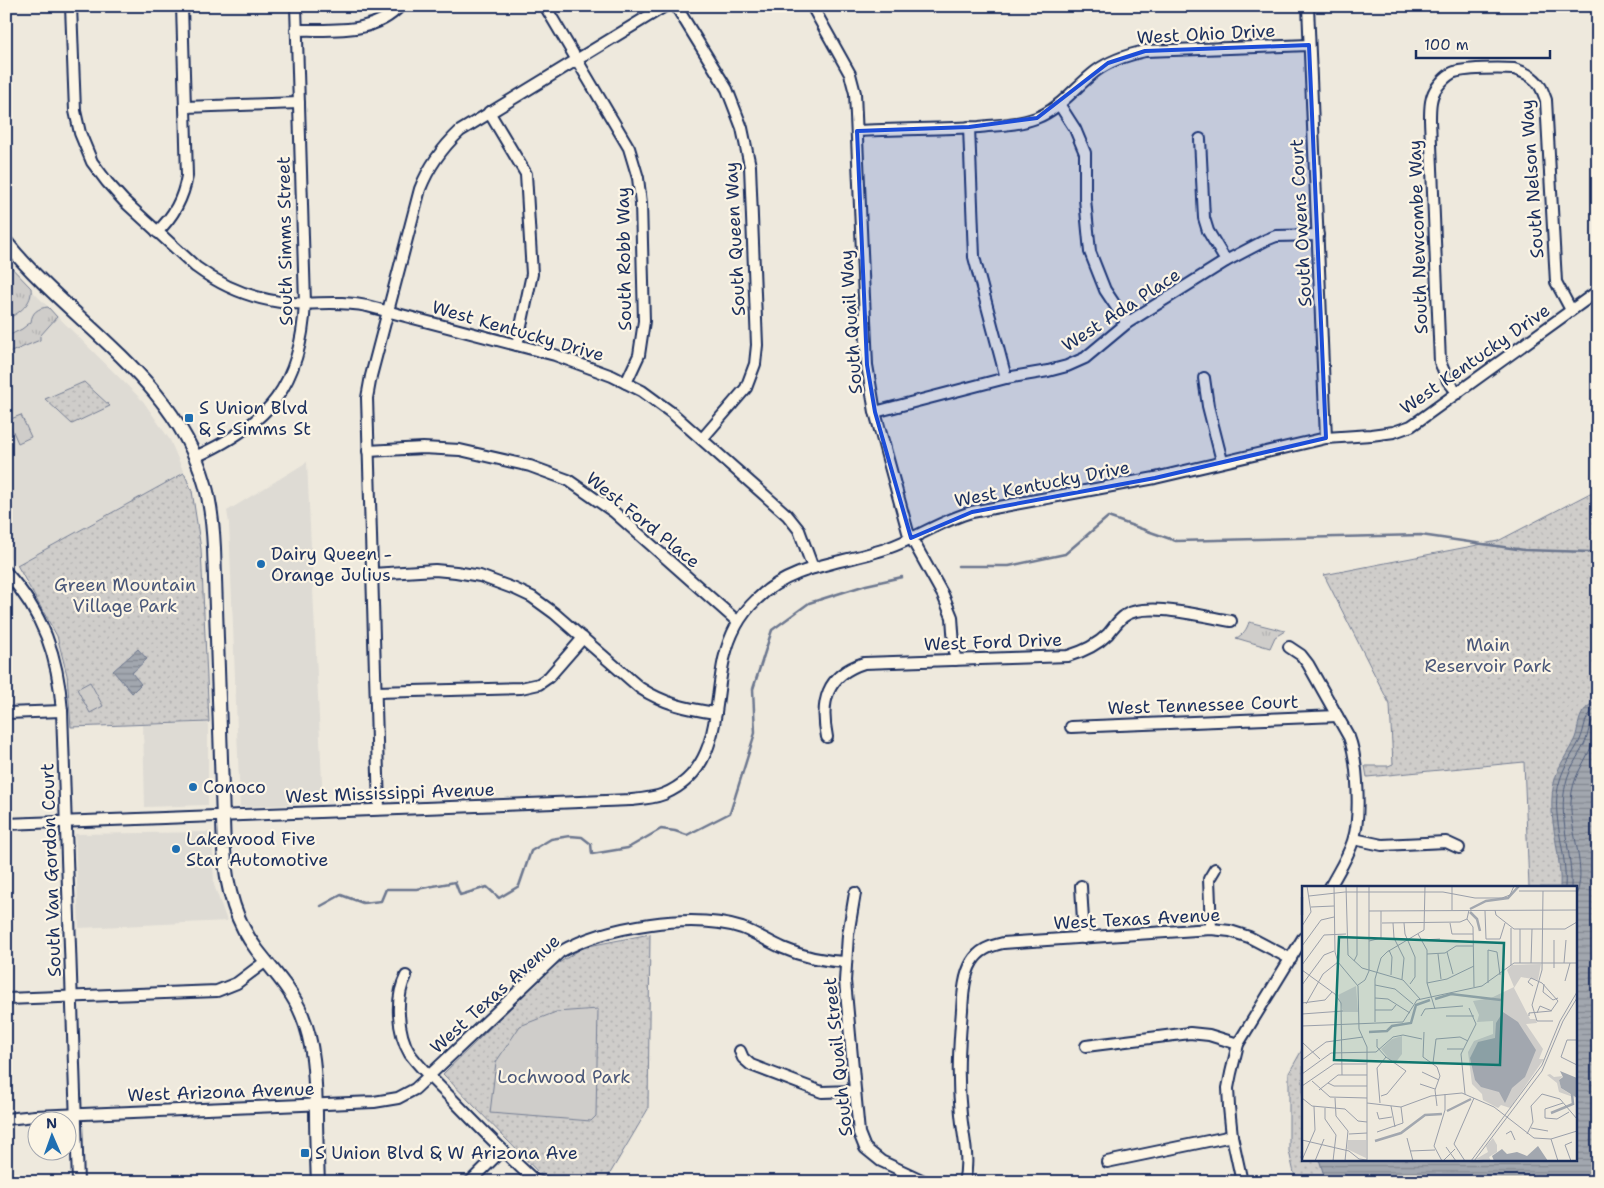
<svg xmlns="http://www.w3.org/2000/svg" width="1604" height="1188" viewBox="0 0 1604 1188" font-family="'Shantell Sans',sans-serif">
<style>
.built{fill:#dedbd4}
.grass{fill:url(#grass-tufts);stroke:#757e94}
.park{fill:url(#park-dots);stroke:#757e94}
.pitch{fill:#cfcdca;stroke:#757e94}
.water{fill:url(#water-rules);stroke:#6c778f}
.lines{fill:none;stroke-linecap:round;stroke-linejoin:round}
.shore{stroke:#515f7e;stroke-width:1}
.stream{stroke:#6c778f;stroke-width:2.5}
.minor-casing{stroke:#1b2f5e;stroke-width:14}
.major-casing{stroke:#1b2f5e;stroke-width:16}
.minor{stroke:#fcf5e5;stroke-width:10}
.major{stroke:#fcf5e5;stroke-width:12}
.marked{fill:#1d4ed8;fill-opacity:0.2;stroke:#1d4ed8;stroke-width:4;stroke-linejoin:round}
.poi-dot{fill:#1f6fb2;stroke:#fcf5e5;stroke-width:2}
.labels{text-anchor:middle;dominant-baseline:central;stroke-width:4.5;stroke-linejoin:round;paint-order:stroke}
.street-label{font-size:18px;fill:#1b2f5e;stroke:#fcf5e5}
.poi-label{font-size:18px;fill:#1b2f5e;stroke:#fcf5e5;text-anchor:start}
.park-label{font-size:18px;fill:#485679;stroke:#fcf5e5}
.inset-river{fill:none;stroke:#a2a7af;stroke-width:2.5}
.inset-road{fill:none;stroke:#9a9faa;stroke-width:1}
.view{fill:#0f766e;fill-opacity:0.15;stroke:#0f766e;stroke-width:2.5}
.inset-edge{fill:none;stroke:#1b2f5e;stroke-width:2.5}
</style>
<defs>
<pattern id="grass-tufts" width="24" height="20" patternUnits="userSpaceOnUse" patternTransform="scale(1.25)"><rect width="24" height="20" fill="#cfcdca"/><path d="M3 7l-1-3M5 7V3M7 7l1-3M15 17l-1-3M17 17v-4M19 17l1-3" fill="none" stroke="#b1b0b0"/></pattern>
<pattern id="park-dots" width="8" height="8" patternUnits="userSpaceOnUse" patternTransform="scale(1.25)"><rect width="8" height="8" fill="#cfcdca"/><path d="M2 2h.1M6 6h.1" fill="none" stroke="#b1b0b0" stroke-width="1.8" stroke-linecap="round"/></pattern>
<pattern id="water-rules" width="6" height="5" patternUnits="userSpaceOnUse" patternTransform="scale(1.25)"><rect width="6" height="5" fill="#a2a7af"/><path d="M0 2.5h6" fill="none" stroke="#838892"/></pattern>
</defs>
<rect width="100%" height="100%" fill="#eee9dd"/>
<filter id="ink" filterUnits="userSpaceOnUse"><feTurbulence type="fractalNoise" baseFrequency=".02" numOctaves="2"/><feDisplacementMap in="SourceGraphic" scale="10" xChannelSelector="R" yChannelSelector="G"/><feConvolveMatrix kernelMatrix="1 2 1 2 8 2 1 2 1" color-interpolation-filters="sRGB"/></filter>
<g filter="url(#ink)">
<g class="built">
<path d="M6,263L25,284L143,401L170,440L184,473L17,565L6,554Z"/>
<path d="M307,462L323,803L240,807L229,523L227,511Z"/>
<path d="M208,723V805L145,807L143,725Z"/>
<path d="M212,832L214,885L227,921L79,928L75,834Z"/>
</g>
<g class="grass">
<path d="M6,262L31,288C33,303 19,314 6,319Z"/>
<path d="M48,307L57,317L40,336V340L11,352L6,349V337L22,329L31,322C32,312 38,308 48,307Z"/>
<path d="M1249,622L1285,631L1275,637L1270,648L1236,638C1243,635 1247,629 1249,622Z"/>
</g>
<g class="park">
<path d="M84,382L110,406L72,424L45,399Z"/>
<path d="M184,473L192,491L201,549L209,722L71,727L67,675L57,636L17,565Z"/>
<path d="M1598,489V1182H1296L1289,1151V1073L1303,1048V1159H1575V887H1529L1524,762L1367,777L1365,766H1388L1393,764L1390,705L1324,575L1498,541Z"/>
<path d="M650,934L648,1109L605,1182H574L540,1174L443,1074L554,966L584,947Z"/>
</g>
<g class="pitch">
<path d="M21,415L31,437L18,443L8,420Z"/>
<path d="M90,682L103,706L90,713L77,689Z"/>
<path d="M598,1009L596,1116L591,1121L490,1113L496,1062L520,1026L556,1012Z"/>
</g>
<g class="water">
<path d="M138,649L147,659L132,673L141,684L132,693L113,671Z"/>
<path d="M1598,699V1182H1326L1319,1159H1575V887H1560C1562,851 1545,815 1555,779C1559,764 1569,752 1575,738C1578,730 1578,719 1583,712C1586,707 1593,703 1598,699Z"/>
</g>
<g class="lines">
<g class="shore">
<path d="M1565,887C1568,851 1549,815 1560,780C1564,766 1572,755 1579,742C1587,725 1581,720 1598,706"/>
<path d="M1571,887C1573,852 1557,818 1566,783C1569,769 1577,758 1584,745C1589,735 1588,722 1598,714"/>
<path d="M1575,897C1589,872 1569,830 1571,802C1572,776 1583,767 1592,745C1595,740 1596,733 1598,727"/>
</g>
<g class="stream">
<path d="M958,566H1009L1065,554L1108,517L1176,541L1421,535L1524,550L1590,552"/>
<path d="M321,906L341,895L363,903L381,901L386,889H417L455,882L460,895L487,887L499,898L519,886L531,851L551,839L570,836L582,837L591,844L592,854L628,848L661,829L675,831L687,835L730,813L755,733L753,689L772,630L809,603L866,585L902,577"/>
</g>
<g class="minor-casing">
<g id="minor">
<path d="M71,6L75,111L80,133L92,162L107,182L124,201L196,267C223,287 255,300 289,303C317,305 338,300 367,306L555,355L612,376L642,391L672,413L787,515L799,530L813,568"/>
<path d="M545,6L629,148L638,178L641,203L644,321L639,355L626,383"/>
<path d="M676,6L727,89L742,128L750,166L757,345L755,364L746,388L702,439"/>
<path d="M812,6L850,74L855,93L867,365L875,412L908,532L943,595L952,617L955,660"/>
<path d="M1308,6L1326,438"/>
<path d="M296,30C332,29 374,35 400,6"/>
<path d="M1059,104L1075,129L1085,153V199L1090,252L1105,290L1127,323"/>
<path d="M185,107L299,103"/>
<path d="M489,112L526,174L532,274L517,345"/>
<path d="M969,127L974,257L1006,378"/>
<path d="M857,131C898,129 939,129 979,127C998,125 1018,125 1036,118C1060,109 1076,86 1096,71C1111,60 1127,55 1145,51L1309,45"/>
<path d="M1200,139L1204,218L1208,231L1226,261"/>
<path d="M157,232C174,216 183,199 187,176L182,6"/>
<path d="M1204,378L1208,406L1222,461"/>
<path d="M1458,393L1448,381L1440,362L1430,120C1430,108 1430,95 1438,86C1441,82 1447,76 1452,73C1463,68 1502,68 1514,69C1521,71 1530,75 1535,80C1541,85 1543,92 1546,100L1556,282L1571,310"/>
<path d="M875,412L1006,378L1048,371L1067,366L1085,358L1127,323L1226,261L1266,240L1276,236L1318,235"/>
<path d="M368,451L423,448L460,450L530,466L568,480L614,512L738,622"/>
<path d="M195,457C269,424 301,385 305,303L296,6"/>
<path d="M6,572C43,613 58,656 62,711L78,1182"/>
<path d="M372,574L435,570L456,572L480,576L515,589L532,597L554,613L640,688C665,704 687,709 716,713"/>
<path d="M1289,647L1301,655L1308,664L1349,737C1358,760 1361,818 1353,841C1348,857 1338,872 1330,887"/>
<path d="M376,692L521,688L539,684L549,677L583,638"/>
<path d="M6,713L62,711"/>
<path d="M1071,727L1337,716"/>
<path d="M827,737C820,702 826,675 864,663L1068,656C1082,652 1097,645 1108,634C1113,628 1117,622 1123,617C1144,600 1205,617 1231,621"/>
<path d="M379,809L367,398L371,376L420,189C429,166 442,148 460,131L665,6"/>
<path d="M6,824L631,800C642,799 654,798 664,794C721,770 713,709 724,659C729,637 739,616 756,600C792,564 843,564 888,548C917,538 942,520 972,512L1155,478L1326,438L1371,435L1394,432L1411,426L1421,419L1598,291"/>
<path d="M1354,839L1382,845L1446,842L1459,848"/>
<path d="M1081,886L1084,938"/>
<path d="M855,893L848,935L845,981L859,1133L865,1148L881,1161L926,1182"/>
<path d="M1211,929L1209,879L1215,869"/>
<path d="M406,976C395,997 397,1033 410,1054C422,1070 438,1085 452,1099C479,1127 506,1154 534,1180L540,1182"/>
<path d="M6,999L217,991L237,983L266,961"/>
<path d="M1086,1046L1190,1033L1209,1035L1238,1044"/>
<path d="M740,1051L743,1058L751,1065L822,1092L854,1091"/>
<path d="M6,1119L35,1116L374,1102L398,1098L415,1089L560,952C606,926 691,912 742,928C756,933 769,942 783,948C803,957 824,961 846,962"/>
<path d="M1107,1162L1232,1136"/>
<path d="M470,1182L502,1150"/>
<path d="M964,1182C970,1159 963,1137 961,1114C957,1077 959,1047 962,1010C963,995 964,975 972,962C979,950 990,946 1003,943L1211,929L1230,931L1249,937L1291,959"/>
<path d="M1242,1182L1232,1136L1229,1107L1228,1088L1231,1073L1238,1044L1303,938"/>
</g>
</g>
<g class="major-casing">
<path id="major" d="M6,242C72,324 175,378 205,484C211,505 213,526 214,548L224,850C226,886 234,920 257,950C273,971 292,990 302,1015C315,1046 315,1080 316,1113C316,1136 317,1159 318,1182"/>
</g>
<use href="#minor" class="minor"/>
<use href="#major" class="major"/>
</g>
</g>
<path class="marked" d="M1309,45L1326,438L1155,478L972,512L911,538L875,412L867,365L857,131L969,127L1037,118L1108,63L1145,51Z"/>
<g class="poi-dot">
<rect x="184" y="413" width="10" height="10" rx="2.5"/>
<circle cx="261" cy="564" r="5"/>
<circle cx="193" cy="787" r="5"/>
<circle cx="176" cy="849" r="5"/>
<rect x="300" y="1148" width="10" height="10" rx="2.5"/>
</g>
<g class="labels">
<g class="street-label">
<text transform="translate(1206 34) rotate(-3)">West Ohio Drive</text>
<text transform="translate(1532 179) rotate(-94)">South Nelson Way</text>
<text transform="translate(1301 223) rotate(-93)">South Owens Court</text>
<text transform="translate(1418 237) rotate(-92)">South Newcombe Way</text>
<text transform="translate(735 239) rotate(-93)">South Queen Way</text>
<text transform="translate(285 241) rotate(-91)">South Simms Street</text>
<text transform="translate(624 259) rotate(-91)">South Robb Way</text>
<text transform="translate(1121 310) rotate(-33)">West Ada Place</text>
<text transform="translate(851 322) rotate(-94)">South Quail Way</text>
<text transform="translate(518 331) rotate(16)">West Kentucky Drive</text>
<text transform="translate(1475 359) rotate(-35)">West Kentucky Drive</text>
<text transform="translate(1042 484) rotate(-11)">West Kentucky Drive</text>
<text transform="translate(643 520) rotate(39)">West Ford Place</text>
<text transform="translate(993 642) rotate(-2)">West Ford Drive</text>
<text transform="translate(1203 705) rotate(-2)">West Tennessee Court</text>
<text transform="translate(390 793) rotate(-2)">West Mississippi Avenue</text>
<text transform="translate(51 870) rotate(-92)">South Van Gordon Court</text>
<text transform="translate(1137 919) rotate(-3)">West Texas Avenue</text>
<text transform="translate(495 994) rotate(-42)">West Texas Avenue</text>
<text transform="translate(838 1057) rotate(-96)">South Quail Street</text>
<text transform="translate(221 1092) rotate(-2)">West Arizona Avenue</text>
</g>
<g class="poi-label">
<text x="199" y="408">S Union Blvd<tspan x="199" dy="21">&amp; S Simms St</tspan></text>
<text x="271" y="554">Dairy Queen -<tspan x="271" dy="21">Orange Julius</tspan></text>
<text x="203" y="787">Conoco</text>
<text x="186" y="839">Lakewood Five<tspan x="186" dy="21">Star Automotive</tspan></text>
<text x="315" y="1153">S Union Blvd &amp; W Arizona Ave</text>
</g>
<g class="park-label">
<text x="125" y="585">Green Mountain<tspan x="125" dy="21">Village Park</tspan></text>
<text x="1488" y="645">Main<tspan x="1488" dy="21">Reservoir Park</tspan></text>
<text x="564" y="1077">Lochwood Park</text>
</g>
</g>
<g transform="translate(1302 886)">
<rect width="275" height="275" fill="#eee9dd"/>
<path d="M191,252L195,259V266L187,271L189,275L174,273L186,266L184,260Z" fill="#cfcdca"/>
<path d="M248,188L252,191L261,190L257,194L259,202L274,212L257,206L255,197L245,189Z" fill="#cfcdca"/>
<path d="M239,78L236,94L219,91L212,102L228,133H234L235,137L224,138L241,163L237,173H242L208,222L199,219L196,222L181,214L180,208L170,198L166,166L172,155L191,148V135L175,136L177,129L171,115L189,112L212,101L205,84L210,79ZM54,100L56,126H41L36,109ZM100,150V168L94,176L88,174L79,163L90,153ZM46,254H64V272L45,263Z" fill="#cfcdca"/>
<path d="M201,126L216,136L234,164L223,191L210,202L203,217L197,206L179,201L173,194L168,172L176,156L193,152L194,137ZM258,185L275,192V212L259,202L257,194L261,191ZM236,260L246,275H192L190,270L200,263L205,268L215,266L225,270Z" fill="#a2a7af"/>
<path class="inset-river" d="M0,11V29M168,23L184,15L206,12L217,0M168,26L175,33L178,45M133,113L149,108L199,114M67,146L85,145L90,140L109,137L114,119L128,114M145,225L169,213M249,227L271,218L270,208M73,255L99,247L123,229L140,228"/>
<path class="inset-road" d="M32,0L33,66L36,76L56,100L57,143L65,161V275M44,0L46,69L60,82L101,94L118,113M150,0V24M217,5H275M241,5L240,84L230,119L235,135H251M7,10L43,6H141L173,12H200L208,9L212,0M9,21L32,20M193,24L194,29L212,43H263L275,36M67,25L275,24M183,25L184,53H198L203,37M165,33L171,41L172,101M80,37L158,36L165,33L167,24M91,37L92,52L102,72L100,93M102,37L103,48L113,71V91L108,98M148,37L150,48H171M0,40L9,26L5,0M218,43V77M116,48L125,64V97L133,123M120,54L138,53M252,54V82M67,55L79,52V25M0,60L19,34L32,31M87,64L90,71L89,89M145,66L151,88M125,68L143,67L154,60H171M136,68L139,93M52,75L55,69V0M229,77L230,43M262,77L264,54M0,79L22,49L44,48M209,79V42M0,84L33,108L39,117L40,189M263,95L268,77M125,97L145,93L172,80M186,97V64L195,66L198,89M242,98L241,106L251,114L256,112M0,99L22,69L32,65M56,99L63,94L67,85V0M73,99L93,103L111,118M73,112L86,113L108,127M0,117L23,114L30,106M4,118L21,88L36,76M73,124H90L94,119M235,127L238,120L250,125M0,128L41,125M119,130L123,123L161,120M144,130H172M227,130V127L249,125L256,115L240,97L229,92L226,96L231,100M73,136V93L79,72L85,66L122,44L123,0M0,140L101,136L115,114L180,100L212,77H275M122,146L121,171L135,181L138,190L133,204L135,220M75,153V161L84,171L104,185L85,208L79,210M275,154H265L259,171L275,179M0,156L18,173M145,163H161M0,174L24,156L61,151M131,177L134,153L158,151L166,155M120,186L137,194M0,188L29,167L74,166L91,151L101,149L120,153M10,195L28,211L65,212M26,197L32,200H65M118,198L133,203M0,200L32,178H65M17,204L36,189H65M163,208L159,168L174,138L167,122M0,212L10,220L43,223L56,235L65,236M33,212L34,230L46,245L43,275M65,217L99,221L129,210L160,207L192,221L232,252L249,253L275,245M78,217L75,182L84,171M261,217L243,223V232L255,233L267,226M89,220L93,241M23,222V233L34,249L31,275M75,226L77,233L90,231M229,242L246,245M75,246L101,237L99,221M47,248L65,247M204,248L209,245L213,254M225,248L231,236L229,220L240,208L258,213L275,233M105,252L111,275M249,253L256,275M0,254L47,265L57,273L65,274M144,261L154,275M108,265L133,264M0,274L13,244L12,220M13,275L22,253M140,275L132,260L143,224V208M141,275L153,263M163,275L152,258L172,212M169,275L240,179L258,135L275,106M172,275L240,185L261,135L275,112M269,275L263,259L270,256"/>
<path class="view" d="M37,51L202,57L198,179L32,174Z"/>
<rect width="275" height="275" class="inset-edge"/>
</g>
<rect width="1604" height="1188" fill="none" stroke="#fcf5e5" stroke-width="25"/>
<rect x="12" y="12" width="1579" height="1163" fill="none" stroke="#1b2f5e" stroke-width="2" filter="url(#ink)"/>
<g transform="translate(52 1136) rotate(358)"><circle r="24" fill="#fcf5e5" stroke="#a2a6af"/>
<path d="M0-4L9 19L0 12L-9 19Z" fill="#1f6fb2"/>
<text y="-8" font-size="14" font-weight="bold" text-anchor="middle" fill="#1b2f5e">N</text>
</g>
<path d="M1416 50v8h134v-8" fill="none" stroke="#1b2f5e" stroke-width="2.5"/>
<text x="1424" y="50" font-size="15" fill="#1b2f5e" stroke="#fcf5e5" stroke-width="4" paint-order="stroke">100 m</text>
</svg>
